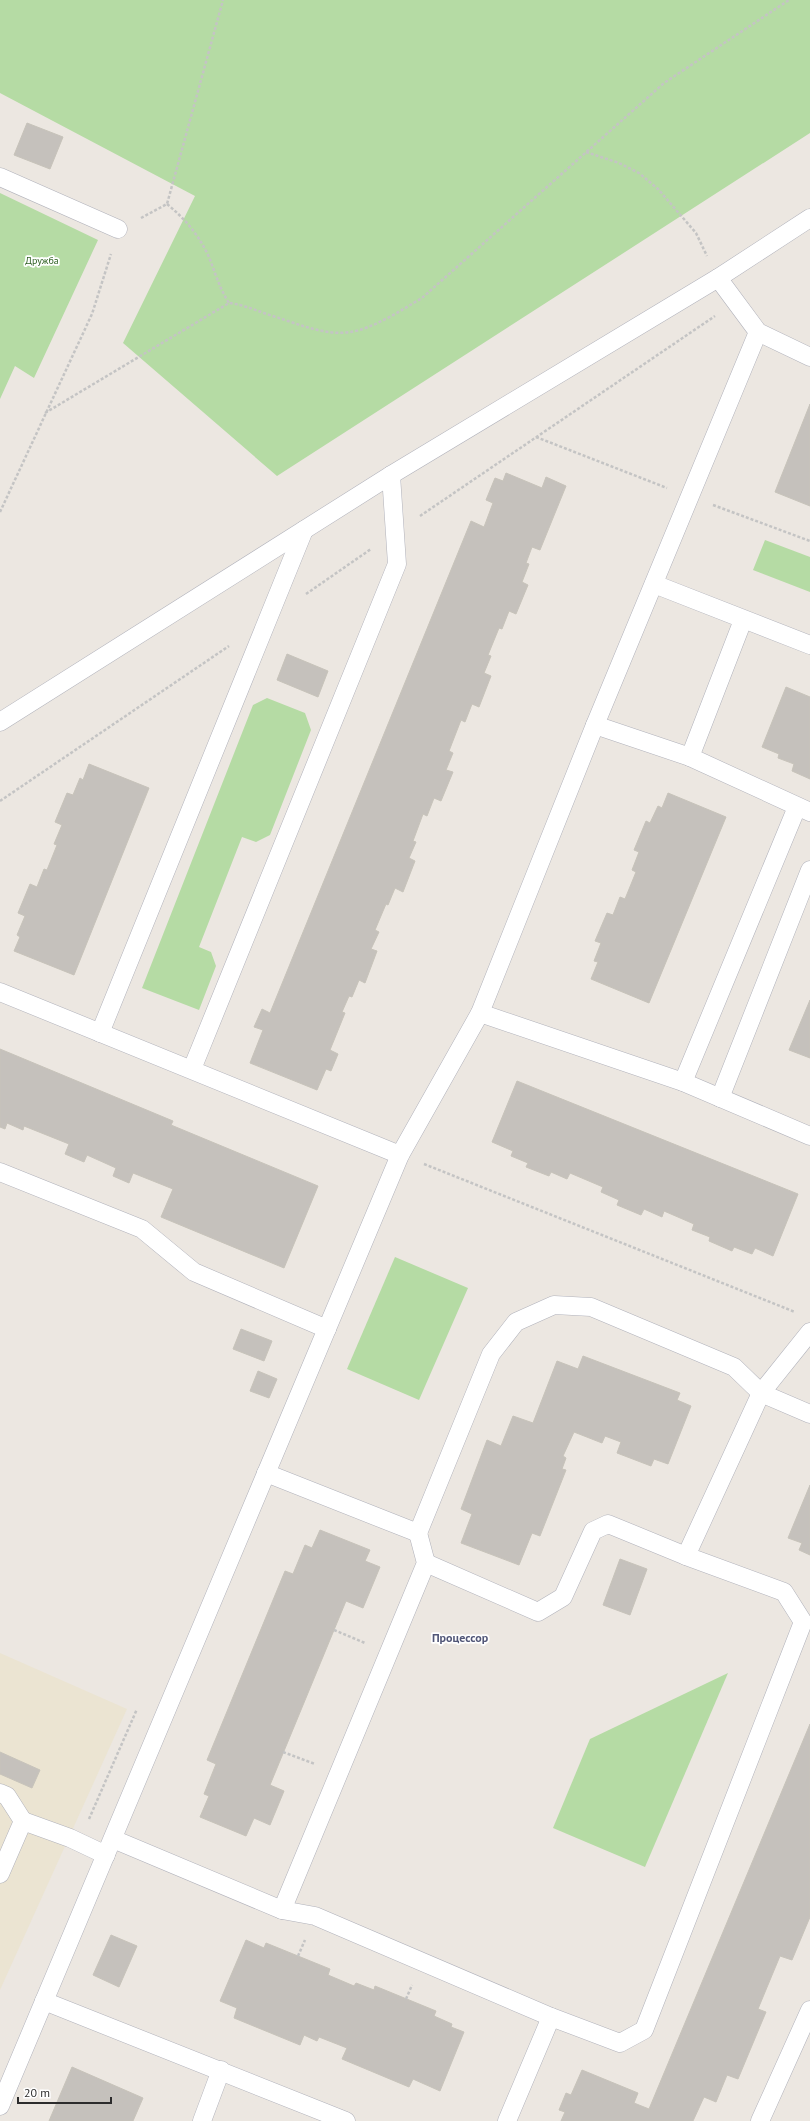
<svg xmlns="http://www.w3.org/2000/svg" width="810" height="2121" viewBox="0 0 810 2121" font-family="'PT Sans',sans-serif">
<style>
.education{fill:#ebe4d2}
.green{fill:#b5dba4}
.building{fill:#c5c1bc;stroke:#c7c3ba}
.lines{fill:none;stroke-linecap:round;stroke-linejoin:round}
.lane-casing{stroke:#b1b2bb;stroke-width:19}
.path{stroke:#c4c4c4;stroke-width:2.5;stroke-dasharray:3 2;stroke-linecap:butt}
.lane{stroke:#fff;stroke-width:18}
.labels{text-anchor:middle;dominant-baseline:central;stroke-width:3.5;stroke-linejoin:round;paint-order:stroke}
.park-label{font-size:10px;fill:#2f6124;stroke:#fff}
.quarter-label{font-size:12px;font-weight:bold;fill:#525778;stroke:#fff}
</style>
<rect width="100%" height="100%" fill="#ece7e1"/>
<path class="education" d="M0,1653L127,1709L0,1990Z"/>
<g class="green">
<path d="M0,0H810V133L277,476L123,343L195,196L0,93Z"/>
<path d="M0,193L98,240L34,378L15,366L0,399Z"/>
<path d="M765,540L810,557V592L753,570Z"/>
<path d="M267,698L305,713L311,730L270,835L256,842L242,837L199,947L211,952L216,966L199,1010L142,988L253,705Z"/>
<path d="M395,1257L468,1288L419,1400L347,1369Z"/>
<path d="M728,1673L645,1867L553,1828L590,1739Z"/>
</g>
<g class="building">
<path d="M27,123L63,137L50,169L14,155Z"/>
<path d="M810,404V506L775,492Z"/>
<path d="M506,473L542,488L546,477L566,486L540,550L532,547L526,563L529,564L522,582L528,585L516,614L509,611L502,629L499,628L488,655L491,656L484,673L491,676L479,707L472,704L465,722L461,720L449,751L453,753L446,770L453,772L441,801L434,798L427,816L423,814L413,841L416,842L409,858L415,861L403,892L395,888L388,905L386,904L375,930L379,932L371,949L377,951L365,983L359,980L352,997L349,996L342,1012L345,1013L330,1050L338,1054L331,1071L326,1069L317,1090L250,1063L263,1030L254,1027L262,1009L270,1013L471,521L484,527L493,503L486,500L495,478L503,481Z"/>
<path d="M287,654L328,671L318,697L277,680Z"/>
<path d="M786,687L810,697V779L792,771L794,764L778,758L779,754L762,747Z"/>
<path d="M89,764L149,788L74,975L14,951L20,937L17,935L25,916L18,913L30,884L37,887L44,869L47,870L57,845L54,844L62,825L55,822L67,793L73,795L80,778L83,780Z"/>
<path d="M668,793L726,817L649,1003L591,979L598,962L594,961L601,943L595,941L607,913L613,915L620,897L625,899L636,872L632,870L639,852L634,850L646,821L650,823L658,806L662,808Z"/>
<path d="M810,1000V1058L789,1050Z"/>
<path d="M0,1049L173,1121L171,1125L318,1186L284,1268L161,1217L173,1189L133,1173L129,1183L113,1176L116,1168L87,1155L84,1162L65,1154L69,1144L24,1126L23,1130L7,1123L5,1129L0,1127Z"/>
<path d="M517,1081L798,1194L773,1256L755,1248L752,1254L734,1247L732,1251L709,1241L710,1237L692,1230L694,1224L664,1211L662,1217L644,1209L641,1215L617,1205L619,1200L601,1192L603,1187L570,1173L567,1179L551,1172L549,1176L526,1167L528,1163L511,1156L513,1151L492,1142Z"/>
<path d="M241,1329L272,1341L264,1361L233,1349Z"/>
<path d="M583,1356L680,1393L677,1400L691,1406L668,1464L654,1459L651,1466L617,1453L621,1442L605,1436L602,1443L574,1432L563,1456L566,1458L562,1469L566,1470L540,1536L532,1533L519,1565L461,1543L472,1514L461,1509L487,1440L501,1446L513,1416L533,1423L557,1361L578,1369Z"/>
<path d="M258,1371L277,1379L269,1398L250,1391Z"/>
<path d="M810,1485V1555L799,1550L802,1543L788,1538Z"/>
<path d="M320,1530L370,1550L365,1561L380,1567L363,1608L346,1601L270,1785L284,1791L270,1825L254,1818L246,1836L200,1817L209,1796L204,1794L216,1764L207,1760L285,1571L293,1574L305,1545L312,1548Z"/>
<path d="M620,1559L647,1569L630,1615L603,1605Z"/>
<path d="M810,1724V1917L792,1960L780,1956L758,2009L766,2012L738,2079L727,2075L716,2102L704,2097L693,2121H561L565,2112L559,2110L566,2093L571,2095L582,2070L638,2093L634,2103L649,2109Z"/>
<path d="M0,1752L40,1770L32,1788L0,1774Z"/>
<path d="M111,1935L137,1946L119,1987L93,1975Z"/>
<path d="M246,1940L264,1948L266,1943L330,1969L328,1975L354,1986L356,1983L374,1990L375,1986L436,2011L434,2016L452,2024L451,2027L464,2032L440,2091L413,2079L409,2087L342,2059L347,2048L319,2037L317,2041L304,2035L300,2045L234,2018L237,2008L220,2001Z"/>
<path d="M72,2067L143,2098L133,2121H49Z"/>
</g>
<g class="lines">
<g class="lane-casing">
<g id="lane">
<path d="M0,177L118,229"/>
<path d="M718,278L758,332L810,357"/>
<path d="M654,584L810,645"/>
<path d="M743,620L690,757L810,812"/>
<path d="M0,722L391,475L718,278L810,218"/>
<path d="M595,725L690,757"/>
<path d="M0,992L400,1155"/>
<path d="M480,1013L683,1082L810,1136"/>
<path d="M100,1033L304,530"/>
<path d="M192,1069L397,564L391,475"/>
<path d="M683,1082L797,807"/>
<path d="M720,1098L810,870"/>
<path d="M0,1172L142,1229L194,1272L327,1329"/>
<path d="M266,1473L418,1533L491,1354L516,1322L554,1305L591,1307L734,1367L761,1393L810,1414"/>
<path d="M426,1563L538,1612L563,1597L593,1531L608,1524L686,1556"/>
<path d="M0,1793L7,1796L23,1821L0,1874"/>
<path d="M23,1821L70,1838L106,1855"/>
<path d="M113,1839L282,1910L315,1916L551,2017L620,2043L644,2030L803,1622L784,1592L686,1556L761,1393L810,1332"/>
<path d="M282,1910L426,1563L418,1533"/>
<path d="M44,2001L346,2121"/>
<path d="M0,2106L400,1155L480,1013L595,725L758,332"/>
<path d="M202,2121L221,2070"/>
<path d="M507,2121L551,2017"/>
<path d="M760,2121L810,2010"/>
</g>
</g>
<g class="path">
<path d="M586,152L619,163L639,173L658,189L696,233L707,256"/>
<path d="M167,204C185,219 198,234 208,255C215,271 219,288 229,303"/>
<path d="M141,218L167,204L223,0"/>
<path d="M45,413L229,303C246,305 259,312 276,317C298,324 326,336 350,332C373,329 403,309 422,298L664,83L789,0"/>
<path d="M536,437L667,488"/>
<path d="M713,505L810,541"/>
<path d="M0,512L92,314L111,254"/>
<path d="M420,516L715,316"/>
<path d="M306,594L371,549"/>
<path d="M0,801L229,646"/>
<path d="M424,1164L795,1312"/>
<path d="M334,1630L365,1643"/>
<path d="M283,1752L315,1764"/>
<path d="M89,1819L137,1709"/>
<path d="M298,1956L305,1940"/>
<path d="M406,1999L412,1985"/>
</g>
<use href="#lane" class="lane"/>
</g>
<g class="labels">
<g class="park-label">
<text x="42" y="260">Дружба</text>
</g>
<g class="quarter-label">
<text x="460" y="1637">Процессор</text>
</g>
</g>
<path d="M18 2097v6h93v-6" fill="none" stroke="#2c2c2c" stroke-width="2"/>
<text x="24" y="2097" font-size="12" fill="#2c2c2c" stroke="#ffffff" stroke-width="3" paint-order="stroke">20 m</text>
</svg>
